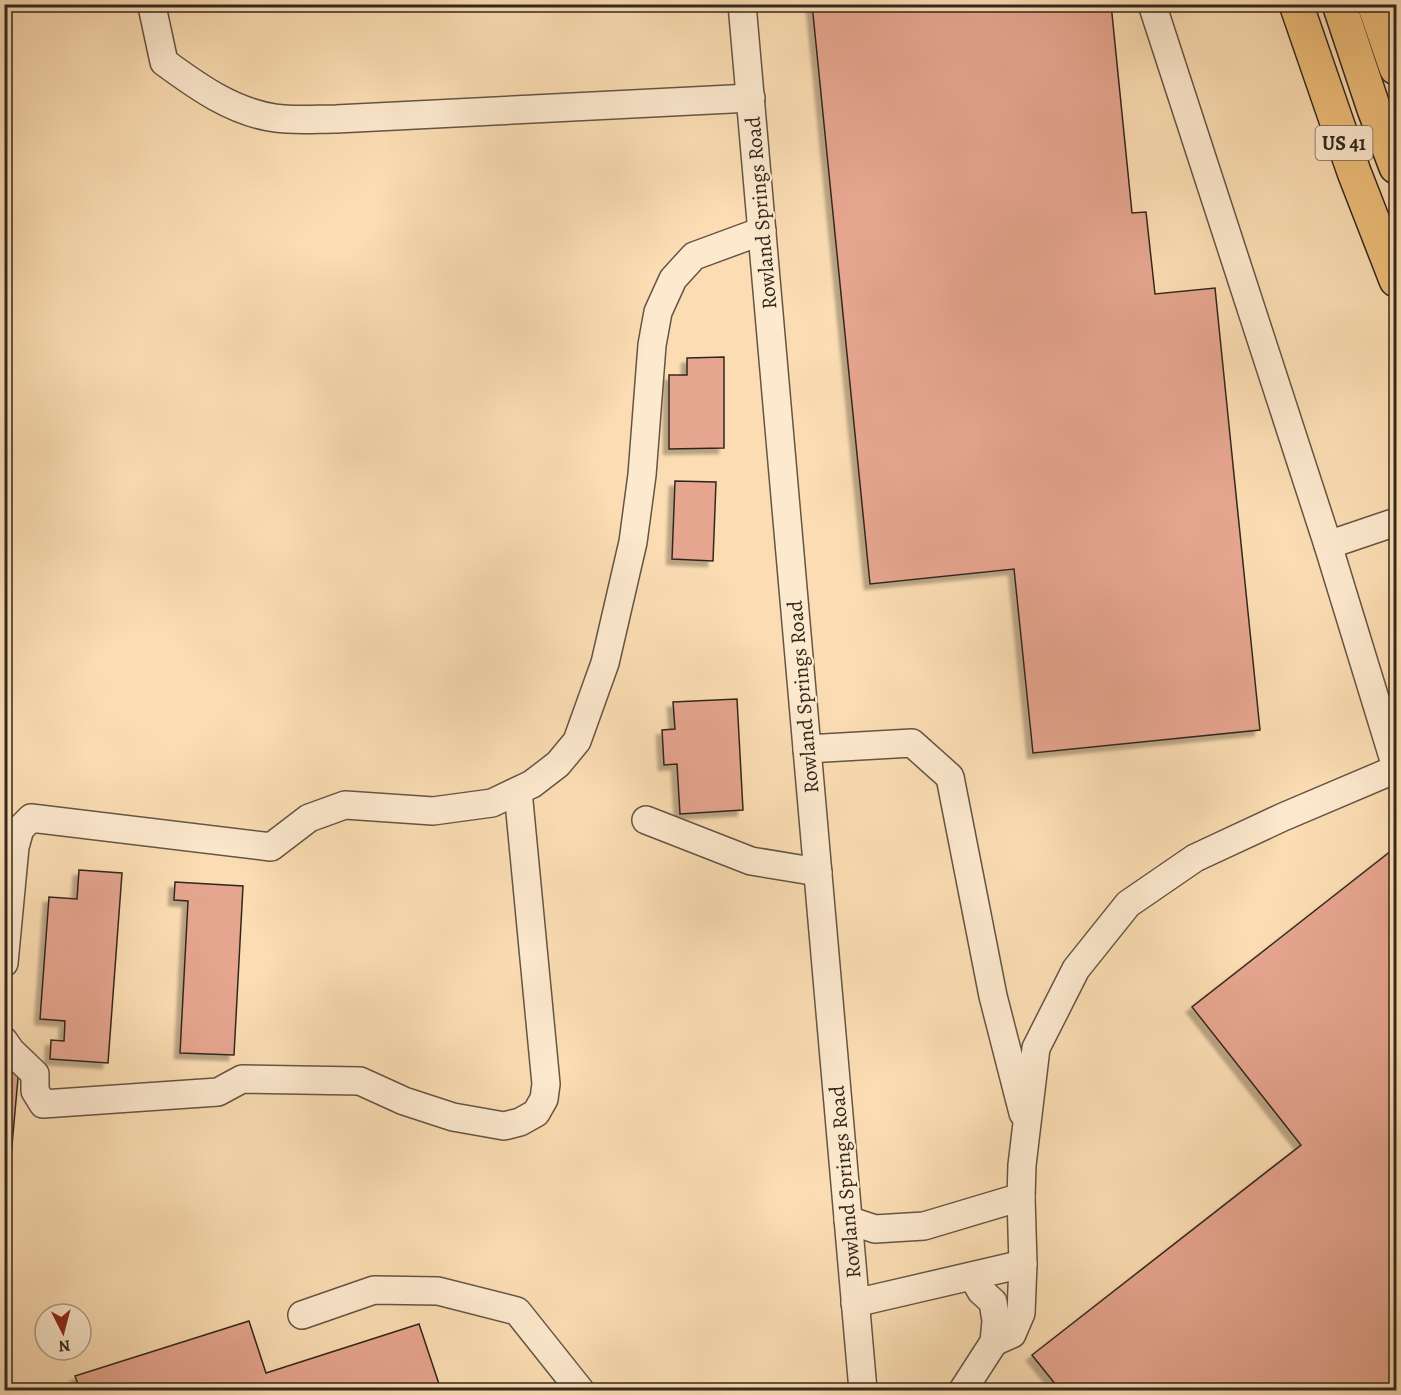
<svg xmlns="http://www.w3.org/2000/svg" width="1401" height="1395" viewBox="0 0 1401 1395" font-family="Alegreya,serif">
<style>
.building{fill:#e6a58f;stroke:#31281f;stroke-width:1.5;filter:url(#shadow)}
.lines{fill:none;stroke-linecap:round;stroke-linejoin:round}
.minor-casing{stroke:#645544;stroke-width:30}
.major-casing{stroke:#31281f;stroke-width:36}
.minor{stroke:#fde9ce;stroke-width:27}
.major{stroke:#eebe7a;stroke-width:33}
.labels{text-anchor:middle;dominant-baseline:central;stroke-width:4.5;stroke-linejoin:round;paint-order:stroke}
.shield{fill:#fde9ce;stroke:#6e6254;stroke-width:1.5}
.shield-label{font-size:20px;font-weight:bold;fill:#31281f}
.street-label{font-size:21px;fill:#31281f;stroke:#fde9ce}
</style>
<defs>
<filter id="shadow"><feDropShadow dx="-5.5" dy="5.5" stdDeviation="1.5" flood-color="#0004"/></filter>
</defs>
<rect width="100%" height="100%" fill="#fcddb3"/>
<filter id="stains"><feTurbulence type="fractalNoise" baseFrequency=".00333" numOctaves="4"/><feColorMatrix values="0 0 0 0 .2 0 0 0 0 .09 0 0 0 0 .02 0 0 0 .5 -.17"/></filter>
<radialGradient id="worn" r=".72"><stop offset=".6" stop-color="#630" stop-opacity="0"/><stop offset="1" stop-color="#630" stop-opacity=".3"/></radialGradient>
<g class="building">
<path d="M812,4H1111L1132,213L1146,212L1155,294L1215,288L1260,730L1033,753L1014,569L870,584Z"/>
<path d="M724,357V448L669,449V375H687V358Z"/>
<path d="M675,481L716,482L713,561L672,559Z"/>
<path d="M737,699L743,810L680,814L677,764L664,765L662,730L675,729L673,702Z"/>
<path d="M1396,847V1390H1060L1032,1355L1301,1145L1192,1007Z"/>
<path d="M79,870L122,873L108,1063L50,1059L51,1040L64,1041L65,1021L40,1019L49,897L77,899Z"/>
<path d="M175,882L243,886L234,1055L180,1053L188,901L174,900Z"/>
<path d="M4,1065L19,1067L8,1190H4Z"/>
<path d="M249,1321L266,1373L419,1324L441,1390H80L75,1376Z"/>
</g>
<g class="lines">
<g class="minor-casing">
<g id="minor">
<path d="M155,4L153,11L164,62C198,87 233,112 275,118C295,121 317,119 336,119L751,98"/>
<path d="M742,4L863,1390"/>
<path d="M1152,4L1328,545L1396,522"/>
<path d="M1328,545L1396,767"/>
<path d="M807,749L912,743L950,777L993,996L1023,1113"/>
<path d="M646,820L751,861L818,872"/>
<path d="M4,963L15,847L20,829L31,818L271,847L309,818L345,805L433,811L492,803L532,784L558,764L577,741L605,663L633,542L642,475L652,345L658,312L673,279L694,256L762,231"/>
<path d="M4,1041L11,1051L35,1074V1091L43,1104L218,1092L242,1079L360,1081L404,1101L453,1117L504,1126L520,1122L536,1113L544,1099L546,1084L518,791"/>
<path d="M848,1220L875,1229L924,1226L1021,1197L1022,1165L1036,1048L1076,969L1128,904L1195,858L1283,817L1396,769"/>
<path d="M855,1303L1023,1264L1021,1197"/>
<path d="M302,1315L374,1290L438,1291L517,1311L580,1390"/>
<path d="M994,1342L1012,1334L1021,1313L1023,1264"/>
<path d="M963,1390L994,1342L996,1321L993,1302L981,1291L973,1277"/>
</g>
</g>
<g class="major-casing">
<g id="major">
<path d="M1296,4L1354,172L1396,280"/>
<path d="M1339,4L1374,109L1396,167"/>
<path d="M1374,4L1396,68"/>
</g>
</g>
<use href="#minor" class="minor"/>
<use href="#major" class="major"/>
</g>
<g class="labels">
<rect class="shield" x="1315.5" y="126" width="57" height="34" rx="4.5"/>
<g class="shield-label">
<text x="1344" y="143">US 41</text>
</g>
<g class="street-label">
<text transform="translate(761 213) rotate(-95)">Rowland Springs Road</text>
<text transform="translate(803 697) rotate(-95)">Rowland Springs Road</text>
<text transform="translate(845 1182) rotate(-95)">Rowland Springs Road</text>
</g>
</g>
<rect width="1401" height="1395" fill="none" stroke="#fcddb3" stroke-width="24"/>
<rect x="6" y="6" width="1389" height="1383" fill="none" stroke="#31281f" stroke-width="3"/>
<rect x="12" y="12" width="1377" height="1371" fill="none" stroke="#31281f" stroke-width="1.5"/>
<g transform="translate(63 1332) rotate(174)"><circle r="28" fill="#fde9ce" stroke="#ab9c88" stroke-width="1.5"/>
<path d="M0-4.5L10 22L0 15L-10 22Z" fill="#8f2418"/>
<text y="-9" font-size="16" font-weight="bold" text-anchor="middle" fill="#31281f">N</text>
</g>
<rect width="100%" height="100%" filter="url(#stains)"/>
<rect width="100%" height="100%" fill="url(#worn)"/>
</svg>
